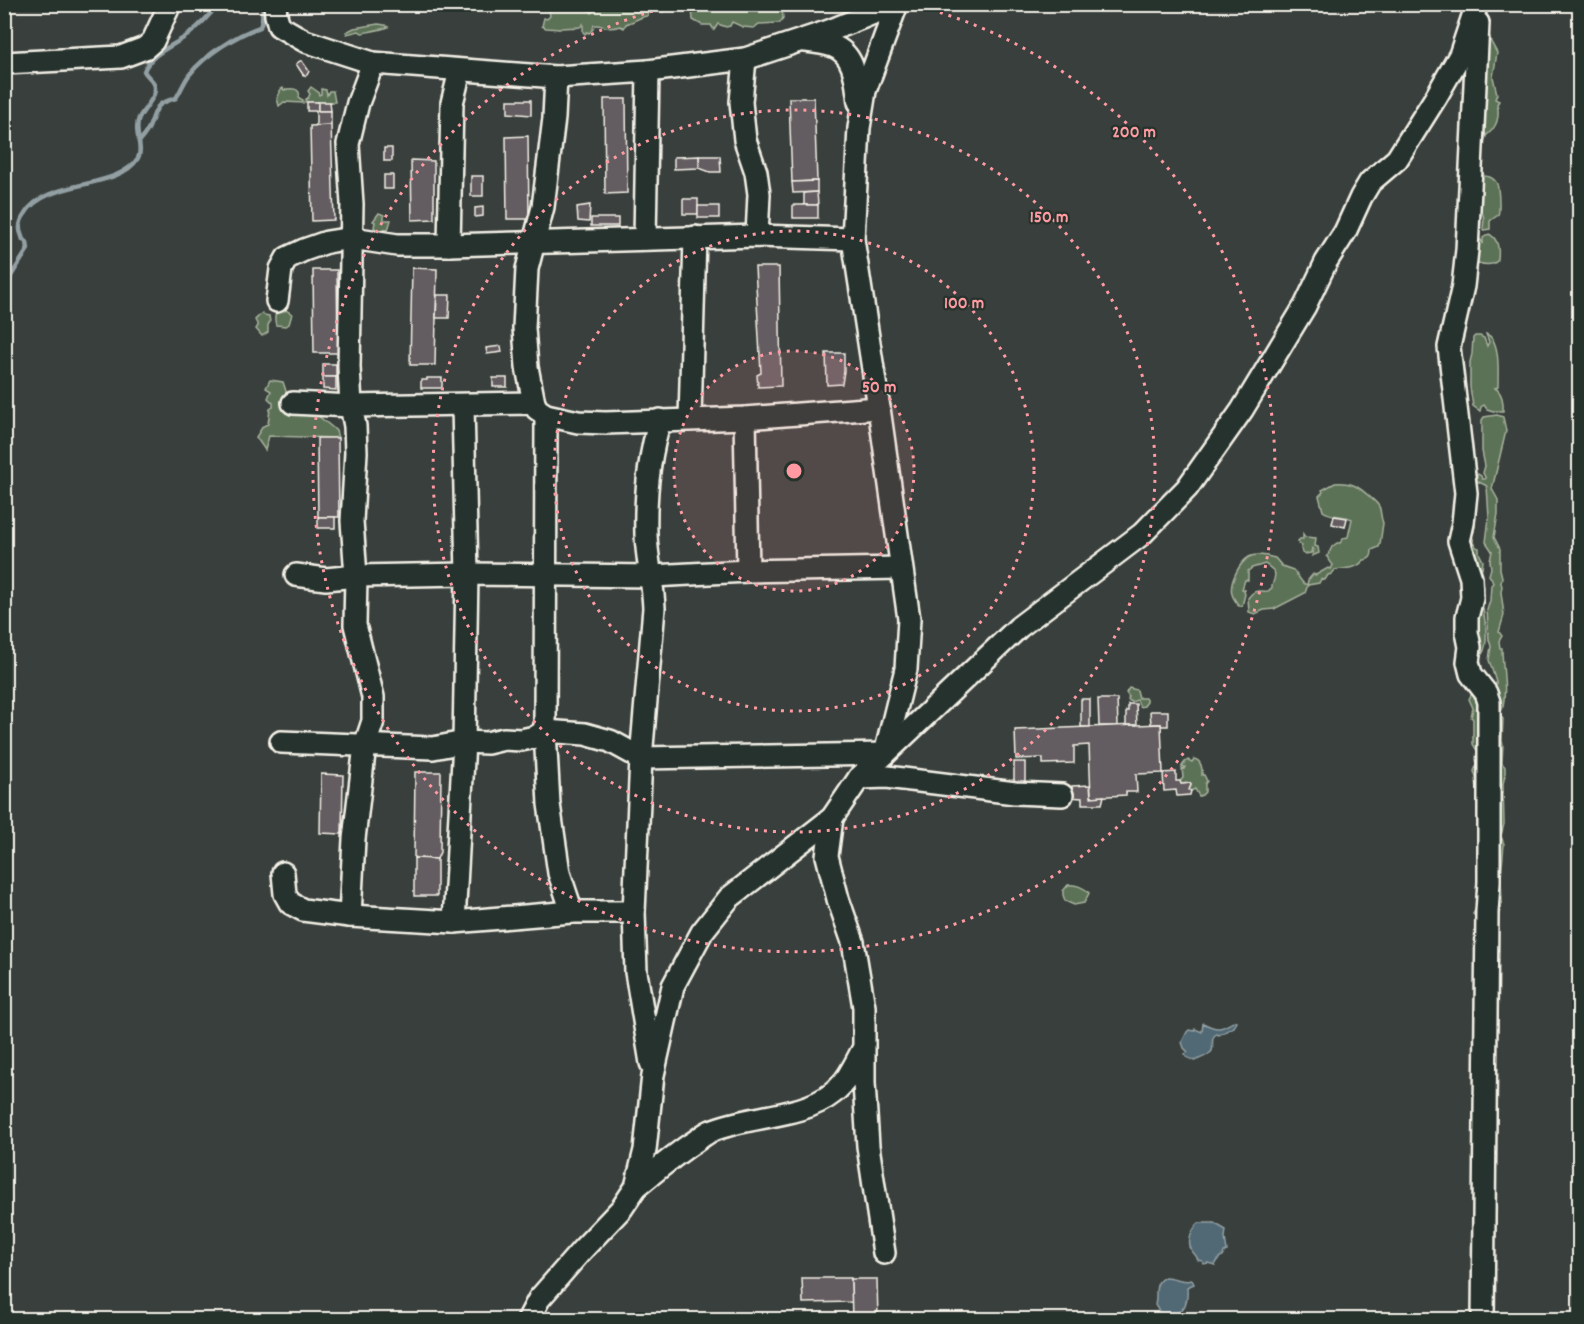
<svg xmlns="http://www.w3.org/2000/svg" width="1584" height="1324" viewBox="0 0 1584 1324" font-family="Dekko,sans-serif">
<style>
.green{fill:#5c7256;stroke:#a8b29f;stroke-width:1.5}
.water{fill:#516975;stroke:#929fa3;stroke-width:1.5}
.lines{fill:none;stroke-linecap:round;stroke-linejoin:round}
.stream{stroke:#929fa3;stroke-width:4.5}
.building{fill:#645b60;stroke:#f4f1e8;stroke-width:1.5}
.minor-casing{stroke:#f4f1e8;stroke-width:26}
.minor{stroke:#26332d;stroke-width:21}
.ring{fill:none;stroke:#ff9aa2;stroke-width:3;stroke-dasharray:3 6}
.centre{fill:#ff9aa2;stroke:#26332d;stroke-width:3}
.ring-label{font-size:18px;text-anchor:middle;font-weight:bold;fill:#ff9aa2;stroke:#26332d;stroke-width:4.5;stroke-linejoin:round;paint-order:stroke}
</style>
<rect width="100%" height="100%" fill="#393f3c"/>
<filter id="ink" filterUnits="userSpaceOnUse"><feTurbulence type="fractalNoise" baseFrequency=".0167" numOctaves="2"/><feDisplacementMap in="SourceGraphic" scale="12" xChannelSelector="R" yChannelSelector="G"/><feConvolveMatrix kernelMatrix="1 2 1 2 8 2 1 2 1" color-interpolation-filters="sRGB"/></filter>
<g filter="url(#ink)">
<g class="green">
<path d="M690,4L776,5L782,8L783,18L780,23L759,24L754,28L743,27L732,22L730,26L726,27L718,24L714,30L711,25H702L693,20L692,8Z"/>
<path d="M553,5H589L588,9L592,13L594,7L600,8L603,5H648L649,11L647,16C642,16 633,22 626,24L624,28L620,26C605,31 604,24 594,25L593,29L589,33L587,32L585,34L583,32V24L580,27C573,28 568,27 561,28L560,29L546,28L542,26L544,18L547,19L550,16C549,10 548,8 553,5Z"/>
<path d="M650,5H687L682,7C677,5 667,9 663,12L657,9L655,10Z"/>
<path d="M378,24L385,25L388,27C384,29 367,32 362,33L359,31L347,34L346,32L354,28Z"/>
<path d="M1485,37H1490L1491,42L1497,53L1493,77L1497,94L1495,99L1499,101L1497,104C1500,116 1497,127 1487,135L1485,134L1486,137C1480,149 1479,164 1484,176C1488,176 1493,178 1496,182C1499,185 1500,211 1498,215C1496,217 1492,219 1490,221V229L1483,230L1484,218L1482,212H1479L1477,217L1481,221L1480,229L1475,230L1473,222L1478,143L1482,121L1480,108L1481,93L1480,53L1482,45L1481,43Z"/>
<path d="M311,87L318,92L319,95L321,94V89L326,90L327,95L329,91H333L335,102H305L306,99L308,98L310,94L308,91Z"/>
<path d="M283,88L284,90C290,88 302,87 299,98L303,100V103L284,102L279,106L277,98L280,92V90Z"/>
<path d="M379,213L384,215V220H391L388,230L384,229L378,232L374,227L375,222L373,221Z"/>
<path d="M1489,234C1499,239 1499,250 1498,260C1493,266 1485,265 1478,263L1477,262H1474V242L1479,239L1481,240L1483,244V238Z"/>
<path d="M284,306H286V310L292,314L289,324L286,326L276,325C273,315 276,311 284,306Z"/>
<path d="M262,313L264,315L269,316L270,322L268,325V332L262,336L256,329L258,326L255,320Z"/>
<path d="M1486,334C1501,339 1498,373 1498,387L1495,388C1502,392 1504,403 1503,411H1493L1487,409L1484,405L1481,407L1480,411L1473,406L1470,387V362L1472,354L1473,338L1475,336H1480L1484,338L1487,346L1489,342Z"/>
<path d="M270,380L283,382L288,397L316,414L333,428L336,431L338,438L269,436L265,450L256,437L263,426L268,424L270,409L273,407V403L268,398L271,391L266,388Z"/>
<path d="M1497,415L1503,417L1506,431L1492,489L1498,500V514L1494,537L1500,549V569L1502,577L1501,583L1502,586L1501,592L1504,615L1499,632L1502,636L1499,641L1500,648H1502C1502,670 1509,694 1500,715L1503,719L1502,741L1503,744L1502,763L1505,767V775L1503,784L1504,824L1501,836L1504,844L1501,878L1502,902L1498,920L1497,919L1496,682L1489,660L1491,646L1489,640L1487,610L1490,601L1491,585L1493,583L1491,578L1489,575L1491,568L1490,561L1492,551L1486,542L1489,518L1487,486L1477,481L1476,477L1478,474L1481,476L1482,479H1485V477L1483,473L1485,466L1482,451V420L1484,417Z"/>
<path d="M1335,483C1352,482 1358,486 1370,497C1374,501 1379,504 1380,509C1381,514 1381,518 1383,523L1380,544L1379,547L1372,550C1372,556 1371,559 1364,560C1356,570 1345,568 1335,570L1332,574L1328,575L1325,580L1321,579L1319,583L1308,585L1305,593L1274,609L1264,610L1255,614L1249,612L1248,598C1256,588 1258,592 1268,591C1275,585 1270,591 1273,583C1277,572 1275,571 1265,564L1252,568L1248,571V580H1245L1242,589L1245,590L1244,592L1245,594L1242,606H1239C1236,602 1233,598 1232,594C1229,583 1239,563 1249,557C1256,553 1268,556 1275,558L1282,566L1293,570L1303,583L1307,585L1308,580L1313,574L1316,575L1328,568L1331,569L1333,565L1327,557L1332,547L1337,543H1340L1344,538L1348,537L1352,519C1343,515 1331,517 1323,511L1319,496L1323,492L1322,490Z"/>
<path d="M1473,519C1476,523 1475,531 1472,536L1476,547L1479,548V553L1483,561L1482,569L1479,571L1464,540Z"/>
<path d="M1303,534L1305,537L1316,538L1315,546L1318,547L1319,553L1312,556L1314,550L1312,548L1311,553L1305,554L1302,553L1301,548L1302,546L1299,544L1298,541L1300,539H1303Z"/>
<path d="M1481,587H1484L1483,595L1481,597C1483,610 1491,643 1482,654L1478,653L1469,617Z"/>
<path d="M1129,688L1137,690L1139,698H1145L1147,702L1144,706L1140,707L1137,700L1132,702L1128,700L1129,697L1126,693Z"/>
<path d="M1475,691L1484,699L1480,920L1473,914C1485,897 1479,864 1478,844C1478,839 1479,835 1478,830L1480,828L1476,778L1474,771L1477,764L1476,759L1477,751L1473,744V719L1471,717L1473,708L1469,699L1472,693Z"/>
<path d="M1194,759C1201,760 1203,769 1202,775H1204L1207,781L1205,784V792L1202,795L1199,796L1195,789L1191,791L1189,790L1191,785L1190,783L1181,784L1180,781L1183,778L1182,768L1184,769L1185,767L1182,766L1185,762L1188,760L1192,762Z"/>
<path d="M1068,885C1075,884 1084,887 1089,893L1084,903L1074,905L1065,901L1063,895V891Z"/>
</g>
<g class="water">
<path d="M1235,1021L1237,1022L1234,1027L1219,1035L1216,1034C1210,1039 1214,1044 1212,1051L1208,1055L1195,1061L1186,1057L1185,1054L1188,1052L1184,1048L1182,1042L1187,1032L1189,1030L1194,1031L1195,1029L1202,1032L1203,1023C1218,1031 1221,1029 1235,1021Z"/>
<path d="M1199,1223H1214L1226,1230L1225,1238L1227,1251L1224,1252L1223,1256L1220,1257L1215,1265L1208,1263L1204,1264L1202,1261L1198,1260C1197,1256 1194,1254 1192,1251C1186,1242 1192,1229 1199,1223Z"/>
<path d="M1165,1277C1175,1277 1182,1283 1192,1280L1194,1284L1187,1287C1189,1307 1181,1318 1160,1313L1155,1305C1158,1294 1152,1283 1165,1277Z"/>
</g>
<g class="lines">
<g class="stream">
<path d="M139,142C143,137 148,131 150,125C157,107 155,104 176,98C181,91 184,81 190,74C205,55 236,35 260,27L262,21L263,4"/>
<path d="M4,287L28,249L27,242L23,240C22,235 19,231 20,227C20,222 22,218 25,214C46,178 118,191 138,158C144,148 133,132 139,118C144,108 161,93 153,82C150,78 146,75 144,71C151,53 173,46 188,35C198,27 210,15 218,4"/>
</g>
</g>
<g class="building">
<path d="M300,61H302L309,71L307,75L304,76L296,64Z"/>
<path d="M789,98H814L817,181L792,182Z"/>
<path d="M604,99H626L627,193L605,194Z"/>
<path d="M508,100H531V115L508,113Z"/>
<rect x="307" y="102" width="11" height="9"/>
<path d="M318,102H330L331,111H318Z"/>
<path d="M316,111H331V125L316,126Z"/>
<path d="M331,125L334,220L312,221L310,126Z"/>
<path d="M528,136L529,219H507L506,137Z"/>
<rect x="384" y="148" width="8" height="13"/>
<path d="M699,156H720L721,172H710L699,168Z"/>
<path d="M699,156V168L674,169V157Z"/>
<path d="M411,160L434,161V219L412,220Z"/>
<rect x="384" y="175" width="9" height="14"/>
<rect x="471" y="176" width="12" height="20"/>
<path d="M817,181V192L793,193L792,182Z"/>
<path d="M817,192L818,205H804V193Z"/>
<rect x="683" y="199" width="15" height="15"/>
<path d="M590,205L589,222L578,221L577,207Z"/>
<rect x="793" y="205" width="25" height="13"/>
<rect x="698" y="206" width="21" height="12"/>
<path d="M483,207V216L475,217V208Z"/>
<rect x="591" y="218" width="27" height="8"/>
<path d="M755,267H779L781,386L758,387L757,375L761,373Z"/>
<path d="M412,268L437,269L435,365H410Z"/>
<path d="M313,270H337L338,353H314Z"/>
<path d="M437,295H450L449,318H436Z"/>
<path d="M501,346L502,352L487,354L486,348Z"/>
<path d="M826,353H844V371L842,384L827,385Z"/>
<rect x="323" y="364" width="13" height="13"/>
<path d="M323,377H336V390L323,389Z"/>
<path d="M427,378H442V388H421V380H427Z"/>
<rect x="493" y="378" width="14" height="9"/>
<path d="M317,438H338L339,517H318Z"/>
<path d="M1334,516L1347,518L1345,527L1332,524Z"/>
<rect x="318" y="517" width="17" height="11"/>
<rect x="1081" y="699" width="9" height="28"/>
<path d="M1098,699H1117L1118,726H1099Z"/>
<path d="M1128,704H1136L1137,725H1126V711H1128Z"/>
<path d="M1150,711H1168V726H1161V724H1151Z"/>
<path d="M1161,724L1163,773L1136,774L1137,792H1126V795L1091,797L1089,745L1074,746V763L1043,764V758L1016,759L1015,730Z"/>
<rect x="1014" y="762" width="11" height="22"/>
<path d="M415,772H441L440,852L437,859L414,858Z"/>
<path d="M1176,772V781H1180L1181,784H1183L1190,783L1191,785L1189,790L1191,791L1190,795L1177,796L1176,790L1164,791L1163,773Z"/>
<path d="M321,774L343,775L342,834L320,833Z"/>
<path d="M1090,785L1091,797L1104,796L1102,804H1082V798L1070,797L1072,786Z"/>
<path d="M414,858L437,859V896H414Z"/>
<path d="M802,1278H851L852,1302L803,1303Z"/>
<path d="M851,1279H877L878,1320H852Z"/>
</g>
<g class="lines">
<g class="minor-casing">
<g id="minor">
<path d="M275,4L276,15L279,26L305,41L373,63L556,77L648,71L745,59L829,31L896,4"/>
<path d="M1478,23L1467,250L1463,286L1449,347L1466,493L1463,523L1459,541L1471,578L1472,598L1467,617V632L1470,647L1468,662L1471,674L1486,693L1489,702V882L1487,912L1483,1320"/>
<path d="M805,41C814,42 824,43 833,46C856,55 856,82 859,102"/>
<path d="M745,59L741,102L745,140L756,172L759,194L757,236"/>
<path d="M4,63L121,57L145,48L153,41L170,4"/>
<path d="M645,239L648,71"/>
<path d="M449,245L452,103L460,71"/>
<path d="M277,301L281,269L287,258L304,250L327,242L352,238L397,245H449L757,236L853,239"/>
<path d="M293,403L351,406L534,403L537,409L546,415L578,422L606,423L745,418L879,408"/>
<path d="M534,403L527,367L524,328L527,269L543,207L554,118L556,77"/>
<path d="M546,415L545,731L549,804L559,873L572,912"/>
<path d="M745,418L748,571"/>
<path d="M690,419L695,237"/>
<path d="M296,575L326,579L356,576L467,574L652,576L748,571L901,568"/>
<path d="M281,742L433,748L464,742L487,743L504,739L521,740L535,737L545,731L585,734L610,741L641,758L885,754L1019,627L1142,534L1187,488L1242,410L1305,306L1326,262L1345,232L1361,197L1370,182L1397,159L1436,97L1460,55L1477,4"/>
<path d="M859,778L887,777L1015,793L1062,795"/>
<path d="M832,818L827,856L838,899L853,942L864,1007V1083L868,1146L884,1253"/>
<path d="M283,873L285,894L290,903L303,910L350,916L454,922L572,912H634L636,972L651,1063"/>
<path d="M634,912L641,758L654,608C653,583 647,559 646,535C645,497 649,456 660,420"/>
<path d="M350,916L354,839L365,745L373,721V697L355,625L356,576L352,521L356,452L355,426L351,406L349,367L352,204L348,144L358,103L373,63"/>
<path d="M454,922L464,742L467,574L463,406"/>
<path d="M636,1187C654,1172 672,1157 691,1144C698,1140 704,1134 711,1131C748,1115 802,1118 833,1093C847,1082 854,1066 862,1051"/>
<path d="M528,1320L539,1299L582,1250L622,1208L636,1187L645,1150L653,1075L673,986L702,932L729,898L832,818L859,778L885,754L906,669L909,619L879,408L853,239L859,128L865,91L897,4"/>
</g>
</g>
<use href="#minor" class="minor"/>
</g>
</g>
<circle cx="794" cy="471" r="120" fill="#ff9aa2" fill-opacity=".12"/>
<g class="ring">
<circle cx="794" cy="471" r="120"/>
<circle cx="794" cy="471" r="240"/>
<circle cx="794" cy="471" r="361"/>
<path d="M914 5A481 481 0 1 1 674 5"/>
</g>
<circle cx="794" cy="471" r="9" class="centre"/>
<g class="ring-label">
<text x="1134" y="137">200 m</text>
<text x="1049" y="222">150 m</text>
<text x="964" y="308">100 m</text>
<text x="879" y="392">50 m</text>
</g>
<rect width="1584" height="1324" fill="none" stroke="#26332d" stroke-width="24"/>
<rect x="12" y="12" width="1560" height="1300" fill="none" stroke="#f4f1e8" stroke-width="2" filter="url(#ink)"/>
</svg>
